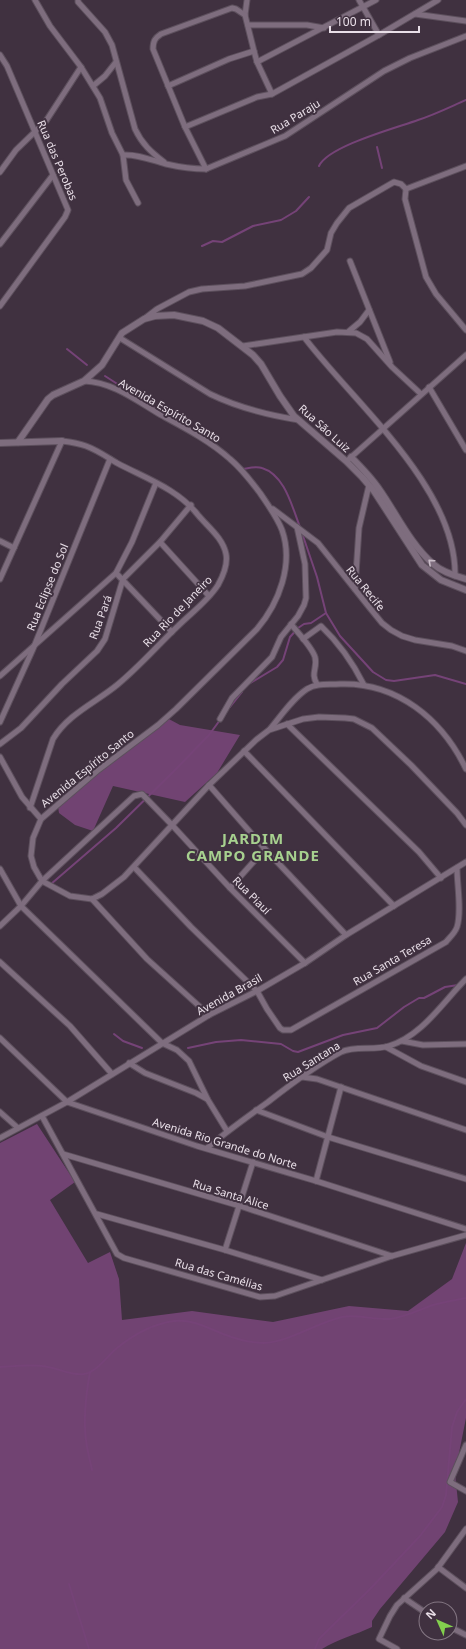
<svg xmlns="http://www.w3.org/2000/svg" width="466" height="1649" viewBox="0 0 466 1649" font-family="'Noto Sans',sans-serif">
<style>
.green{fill:#714372}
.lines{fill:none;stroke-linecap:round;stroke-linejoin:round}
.stream{stroke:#754377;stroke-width:2}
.minor-casing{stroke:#5d505d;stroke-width:7}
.tertiary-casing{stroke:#5d505d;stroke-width:8}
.minor{stroke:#7e6d7e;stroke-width:5}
.tertiary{stroke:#7e6d7e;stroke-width:6}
.oneway{stroke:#c9bdc8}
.labels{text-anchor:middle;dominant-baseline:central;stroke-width:4;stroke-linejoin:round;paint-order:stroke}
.street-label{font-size:11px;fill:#e9dfe8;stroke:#403140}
.district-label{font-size:15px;font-weight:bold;letter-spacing:1px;fill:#a7d18f;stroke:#403140}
</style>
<rect width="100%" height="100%" fill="#403140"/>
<g class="green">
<path d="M167,718L180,725L240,735L217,773L185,802L113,786L93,831L75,825L59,813L58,807L88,780Z"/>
<path d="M37,1124L75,1182L50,1200L88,1263L110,1252L119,1279L122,1320L192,1311L273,1322L349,1306L408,1311L452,1279L466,1243V1418L455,1473L458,1502L445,1532L380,1609L372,1621V1627C355,1635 338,1639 322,1649H0V1143Z"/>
</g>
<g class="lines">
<g class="stream">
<path d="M377,147L382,168"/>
<path d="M319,166C328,146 396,128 418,120C434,115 450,107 466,100"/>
<path d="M202,246L213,241L222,242L253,226L281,220L296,211L309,197"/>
<path d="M67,349L87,365"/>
<path d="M105,376L167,416"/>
<path d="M243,469C249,468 256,466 262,468C285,475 292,507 300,527"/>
<path d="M302,533L317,577L326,613L340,636L373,672L386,680L394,681L435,675L466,684"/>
<path d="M247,685L277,667L283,660L290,637L298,628L304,624L311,623L326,613"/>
<path d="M230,707L242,692"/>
<path d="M51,884L116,828L174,771L209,735L220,720"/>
<path d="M114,1034L123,1041L142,1048"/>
<path d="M188,1048L216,1042L241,1040L281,1044L293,1051L298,1052L343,1035L377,1028L404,1007L419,998H424L445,987L458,985"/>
<path d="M0,1367C16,1366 33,1364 48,1367C60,1369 72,1376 84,1374C97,1372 107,1356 117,1348C133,1335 153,1324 174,1321C192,1319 206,1327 223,1334C236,1339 251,1343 264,1343C289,1342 316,1323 342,1317C357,1314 374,1320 390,1319C405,1317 419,1310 433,1305C444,1302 455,1300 466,1298"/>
<path d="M90,1372C86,1394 83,1417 86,1440C87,1450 90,1460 92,1470"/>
<path d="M69,1584L89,1649"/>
<path d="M315,1649L319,1639L371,1588L420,1536L442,1507L446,1495L452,1427L457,1412L466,1399"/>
</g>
<g class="minor-casing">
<g id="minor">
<path d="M35,0L50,26L81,67L100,98L112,133L123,155L126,180L138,203"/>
<path d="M78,0V2L105,32L112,45L135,129C142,144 151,152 164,162"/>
<path d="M247,0L245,15L254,51L257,62L272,94"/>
<path d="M359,0L379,35"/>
<path d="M415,14L466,21"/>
<path d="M248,25H307L324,28"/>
<path d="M0,55L7,66L68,210L65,217L0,306"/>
<path d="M257,62L376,0"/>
<path d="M93,86L105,76L116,62"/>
<path d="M168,86L229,59L254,51"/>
<path d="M185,127L257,97L272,94L379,35L438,0"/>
<path d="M123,155C138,154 151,160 166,164C179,167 192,169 206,169L285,136L384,71L410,58L466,36"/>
<path d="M206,169L185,127L153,49C153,41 155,38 161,34L232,8L236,9L245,15"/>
<path d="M0,172L16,150L46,121L81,67"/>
<path d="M406,189L405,199L426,277L436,294L466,330"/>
<path d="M406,189L466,166"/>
<path d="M0,244L53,175"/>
<path d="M350,261L390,362"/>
<path d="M144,319L157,309L189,292L202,289L245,286L302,274L311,268L327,250L331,233L337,223L349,208L394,182L401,184L406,189"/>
<path d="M348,332L360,322L369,310"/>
<path d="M304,337C353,402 457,488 455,576"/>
<path d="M120,338L210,394C239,408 267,415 299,420"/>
<path d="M243,346L337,332L356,333L367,339L392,367L421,394"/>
<path d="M84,381C113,382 137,401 161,415C185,428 210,441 230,459C242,469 251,481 260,493C268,505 277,517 282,530C294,564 279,603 257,629L176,709L158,725L97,771L41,819L33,838L31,856L34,867L42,881L70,896L92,899L102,894L124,877L209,785L256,740L269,730L303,719L319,717L345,718L354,719L372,728L411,765L457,813L466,825"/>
<path d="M429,387L466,450"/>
<path d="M349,459L466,355"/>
<path d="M273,509L318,543L369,607L382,623L391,630L402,636L415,640L452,646L466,651"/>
<path d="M0,541L14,548"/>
<path d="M160,542L209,596"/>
<path d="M116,573L172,632"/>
<path d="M0,579L62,441C70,442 78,443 86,446C97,450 107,457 117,463C145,478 178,489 198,515C207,526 223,538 226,554C228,564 223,576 218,585C208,601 191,613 178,626C157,646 139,667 117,685C95,703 68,714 53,739L30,808"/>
<path d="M355,589L359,528L369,485"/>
<path d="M291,624C298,633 312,647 315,657C318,668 310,673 317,684"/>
<path d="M303,639L321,626C339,643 353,663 364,685"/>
<path d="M0,676L116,573L132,542L156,483"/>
<path d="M220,719L232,698L272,657L281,637L298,616L304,605L306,598L305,564L297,527"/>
<path d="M0,722L33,649L110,459"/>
<path d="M287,724L419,852L441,878"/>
<path d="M270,729C281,716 292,699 307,689C317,683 328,685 340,684C397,682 442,719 466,769"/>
<path d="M0,744L21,728L62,684L97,651L105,639L123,579L160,542L191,505"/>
<path d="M244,751L394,906"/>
<path d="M0,757L22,797L41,819"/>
<path d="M209,785L265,849L346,935"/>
<path d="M134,867L191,927L257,991L267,1009L280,1028L283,1030H291L446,942C450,937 455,933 457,927C462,911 457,885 457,868"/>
<path d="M0,869L21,906L162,1043L177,1050L189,1061L208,1100L227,1131"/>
<path d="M230,888L265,849"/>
<path d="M92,899L147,959L209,1015"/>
<path d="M0,926L21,906L42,881L134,796L142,794L172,825L230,888L305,963"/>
<path d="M0,962L70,1026L112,1074"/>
<path d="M0,1038L67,1102L197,1146L316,1181L466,1229"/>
<path d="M402,1041L423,1045L466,1044"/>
<path d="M386,1047L421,1066L466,1082"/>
<path d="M129,1063L145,1073L196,1093L207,1099"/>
<path d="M302,1077L317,1079L466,1130"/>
<path d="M256,1110L328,1137L466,1179"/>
<path d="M0,1112L18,1128"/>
<path d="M42,1116L117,1254L124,1258L260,1297L275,1296L392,1256L466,1235"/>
<path d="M0,1138L67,1102L209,1015L257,991L305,963L346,935L466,862"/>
<path d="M207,1148C226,1132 247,1117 268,1102C291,1084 315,1066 341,1052C356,1045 373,1051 389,1046C422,1036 442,1003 466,979"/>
<path d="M63,1154L240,1206L392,1256"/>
<path d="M316,1181L341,1087"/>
<path d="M97,1214L225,1250L322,1280"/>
<path d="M225,1250L253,1162"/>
<path d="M466,1445L450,1482L466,1491"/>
<path d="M438,1567L466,1588"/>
<path d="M404,1598L426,1613"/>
<path d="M450,1627L466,1635"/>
<path d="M397,1649L379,1639L390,1616L397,1605L437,1569L466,1529"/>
</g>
</g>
<g class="tertiary-casing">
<g id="tertiary">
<path d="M18,442L48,399L53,395L84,381L102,365L122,333L144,319L155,316L174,315L203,321L218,328L253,355L261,364L280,396L294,416L346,461L362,477L374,491L422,565L441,580L466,590"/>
<path d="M0,443L62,441"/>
<path d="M351,457C361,467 371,477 379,489C396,513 410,544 433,564C442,572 455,576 466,579"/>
</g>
</g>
<use href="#minor" class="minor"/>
<use href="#tertiary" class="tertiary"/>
</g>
<defs><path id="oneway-chevron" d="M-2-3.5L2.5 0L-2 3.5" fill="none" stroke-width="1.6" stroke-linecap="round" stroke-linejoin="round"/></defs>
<use class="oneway" href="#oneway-chevron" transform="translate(431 562) rotate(-138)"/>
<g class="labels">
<g class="street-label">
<text transform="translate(295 116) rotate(-31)">Rua Paraju</text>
<text transform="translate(58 160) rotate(67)">Rua das Perobas</text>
<text transform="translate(170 410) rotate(30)">Avenida Espírito Santo</text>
<text transform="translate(325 428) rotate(42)">Rua São Luiz</text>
<text transform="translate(47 587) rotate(-68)">Rua Eclipse do Sol</text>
<text transform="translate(366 588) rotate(51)">Rua Recife</text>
<text transform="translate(177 611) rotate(-46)">Rua Rio de Janeiro</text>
<text transform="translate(100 617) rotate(-70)">Rua Pará</text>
<text transform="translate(87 768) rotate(-39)">Avenida Espírito Santo</text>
<text transform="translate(252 895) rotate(45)">Rua Piauí</text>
<text transform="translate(392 960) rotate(-30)">Rua Santa Teresa</text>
<text transform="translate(229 994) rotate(-29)">Avenida Brasil</text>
<text transform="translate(311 1061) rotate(-32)">Rua Santana</text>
<text transform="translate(225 1143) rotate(17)">Avenida Rio Grande do Norte</text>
<text transform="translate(231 1194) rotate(17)">Rua Santa Alice</text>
<text transform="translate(219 1274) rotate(16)">Rua das Camélias</text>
</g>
<g class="district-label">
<text x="253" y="838">JARDIM<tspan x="253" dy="17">CAMPO GRANDE</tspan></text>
</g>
</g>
<g transform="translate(438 1621) rotate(315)"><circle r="19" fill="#403140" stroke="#847783"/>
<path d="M0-3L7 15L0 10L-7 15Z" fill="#83d04e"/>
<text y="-6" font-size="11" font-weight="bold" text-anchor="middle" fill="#e9dfe8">N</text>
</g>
<path d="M330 26v6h89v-6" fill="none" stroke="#e9dfe8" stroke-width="2"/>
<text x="336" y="26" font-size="12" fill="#e9dfe8" stroke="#403140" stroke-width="3" paint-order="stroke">100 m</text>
</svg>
